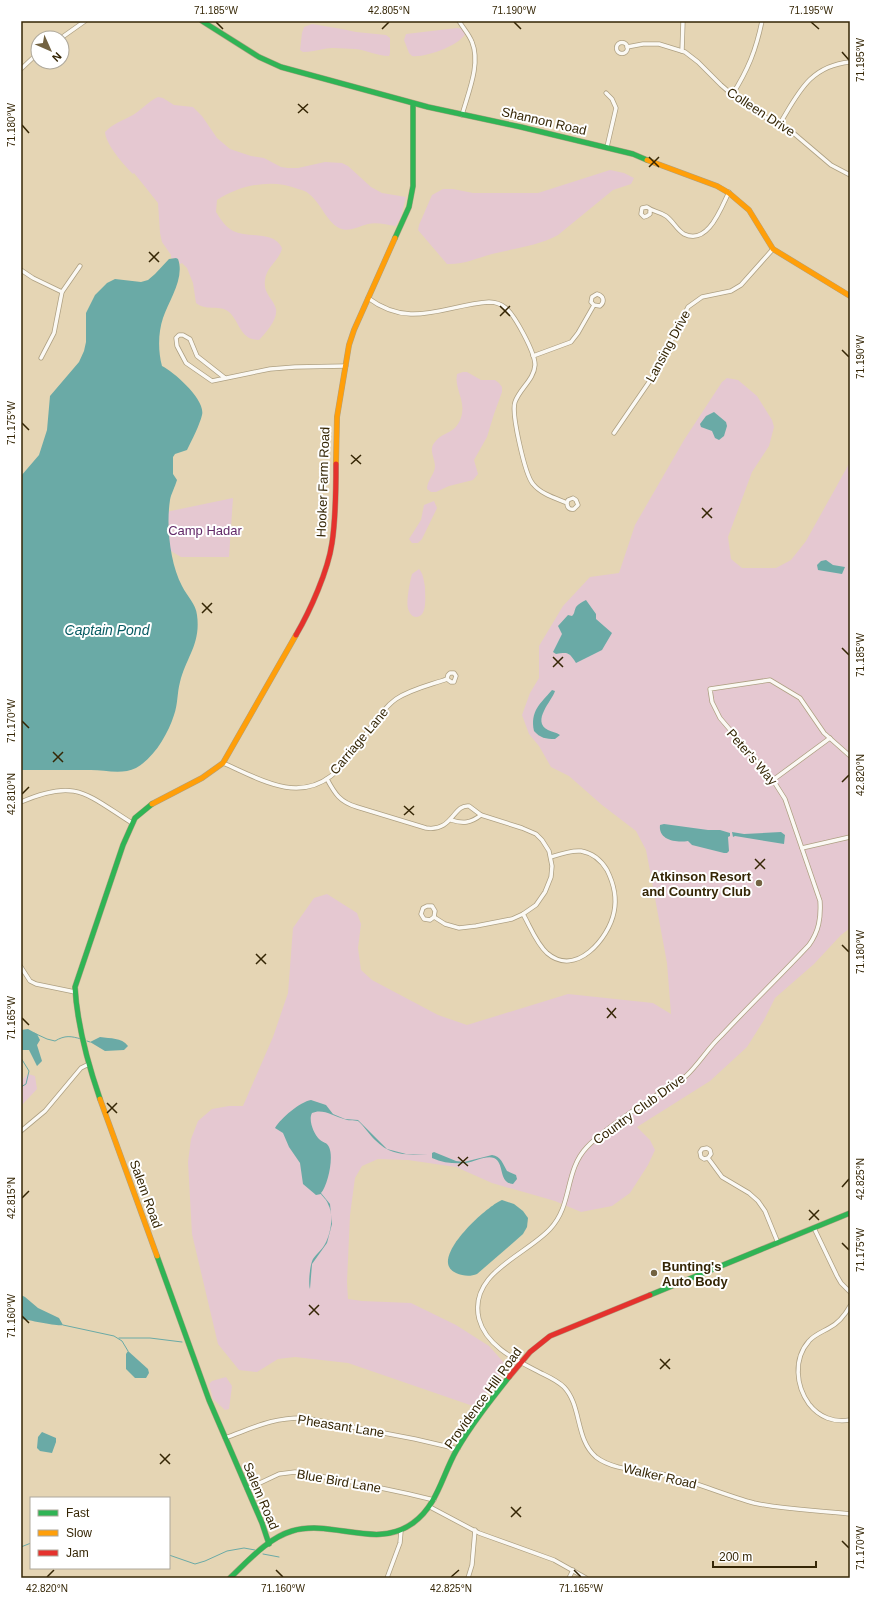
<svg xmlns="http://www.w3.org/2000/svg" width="871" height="1599" viewBox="0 0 871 1599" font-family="Arial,sans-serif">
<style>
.green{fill:#e5c8d1}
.water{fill:#6aaaa6}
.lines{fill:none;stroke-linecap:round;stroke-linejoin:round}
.stream{stroke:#6aaaa6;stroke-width:1}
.street-casing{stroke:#aea082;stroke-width:5}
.fast-casing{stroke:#aea082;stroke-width:6}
.slow-casing{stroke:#aea082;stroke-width:6}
.jam-casing{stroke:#aea082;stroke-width:6}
.street{stroke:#fbf9f4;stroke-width:3.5}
.fast{stroke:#30b455;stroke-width:5}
.slow{stroke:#ff9f0a;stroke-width:5}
.jam{stroke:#e5322d;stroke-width:5}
.ticks{fill:none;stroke:#352605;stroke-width:1.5}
.poi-dot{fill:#736342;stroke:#fff;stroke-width:1.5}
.labels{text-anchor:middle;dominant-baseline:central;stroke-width:4;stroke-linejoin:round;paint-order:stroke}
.street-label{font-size:13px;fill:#352605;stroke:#fff}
.park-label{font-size:13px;fill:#622968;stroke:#fff}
.poi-label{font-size:13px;font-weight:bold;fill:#352605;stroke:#fff;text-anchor:end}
.water-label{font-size:14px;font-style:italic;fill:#085c63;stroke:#fff}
.neatline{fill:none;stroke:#352605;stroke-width:1.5}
.ticks-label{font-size:10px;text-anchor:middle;fill:#352605}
</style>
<rect width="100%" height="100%" fill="#e5d5b4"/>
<g class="green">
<path d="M312,24L342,29L356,32L386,35L390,38V53L389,56C377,56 367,50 355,49C346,49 333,47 324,49C317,50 310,52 303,52L300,50L302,33L304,27Z"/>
<path d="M457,28L463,29L466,32C462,45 425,58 412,56L409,53L404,40L406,34Z"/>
<path d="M158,97L163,98L174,105L193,107L202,116L217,138L230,149L251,156L264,158L281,167L288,168H298L325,162L342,163L348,166L371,187L382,193L406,197L401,217L396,226C387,225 377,222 368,224C359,226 349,233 339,228C326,221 321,203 309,194C306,191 302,190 298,189C272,178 240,185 217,200L216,212C220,218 224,225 230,229C245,240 273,229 282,248C280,260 266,267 265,280C263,294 273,298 276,309C278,319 266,333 259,340C240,340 240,322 229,312C220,304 208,312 196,303L193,283L187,268L182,263L180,264L178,259L171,258V255L162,242L160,233L158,203L134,173L133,174C124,165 106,145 105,132C114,123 118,123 129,117C140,112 147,102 158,97Z"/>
<path d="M610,170L624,173L634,178L631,184L613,190L558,235C538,246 515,248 492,254C477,258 463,265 447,264L418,230L419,225L432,195L443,189H453L473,193H538Z"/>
<path d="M463,372H467L481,380H495L499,383L502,387V392L494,414L487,437L474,460L478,474L473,480L449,486L436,492H431L427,489C427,480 435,474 435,466C435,458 428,449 435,442C444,430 457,435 462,414C465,400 454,387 457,374Z"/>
<path d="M727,378L738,380L757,396L772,420L774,427L769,446L752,472L728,537L731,559L742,568H776L791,560L806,541L850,462V928L841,935L814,964L775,998L764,1020L747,1047L710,1081L637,1127L650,1140L655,1150L648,1165L630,1193L612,1206L581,1212L555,1201L492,1183L456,1167L408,1160L378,1159L362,1166L355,1178L350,1215L347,1282L348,1299L362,1301L411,1303L456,1325L489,1346L506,1365L485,1396L473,1406L348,1363L295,1357L278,1359L257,1372L239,1370L218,1344L192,1234L188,1162L191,1139L198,1121L212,1109L229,1106H243L273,1037L288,993L293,928L314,898L327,894L357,913L361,924L358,948L361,970L372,980L438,1015L467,1025L568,994L653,1003L671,1014L667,963L650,871L646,850L636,831L602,805L569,776L551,767L539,746L529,734L522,715L530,693L539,678V646L563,606L590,577L619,573L635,525L684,440L722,382Z"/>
<path d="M233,498L229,557H181L166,548V512Z"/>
<path d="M434,501L437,508L422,539L418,543H412L409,539L421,520L424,505Z"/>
<path d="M419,569C423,573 424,581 425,587C425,595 428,617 416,617C413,617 410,614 409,611C405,604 410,582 412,574Z"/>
<path d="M28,1074L35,1076L37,1089L21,1106V1081Z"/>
<path d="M226,1377L232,1386L229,1409L225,1410L213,1399L209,1384L212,1381Z"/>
</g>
<g class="water">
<path d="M176,258L178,259C185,278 169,300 163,318C158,333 158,351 162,366C174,372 206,400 202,415C200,424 192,440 187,450L175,454L173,457V474L177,480C175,487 171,494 170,500C166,526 170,563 182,586C187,596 196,604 197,615C201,644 186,657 180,682C177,693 178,704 174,715C168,734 154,758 136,768C122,775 105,770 91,770C68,770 44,770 21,770V476L39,455L47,430L50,396L79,362L84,351L86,342V313L95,295L107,283L115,279L141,282L148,280L155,274L169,259Z"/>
<path d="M714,412L726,422L727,426L724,436L719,440L715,438L712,431L701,427L700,424L706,416Z"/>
<path d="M826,560L833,565L845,567L842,574L818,570L817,565L821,561Z"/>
<path d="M586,600L596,614V619L612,633L602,650L576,663C569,652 568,652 556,654L553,652L562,634L558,626L568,615L572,616C575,613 574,611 576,607C578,604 582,602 586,600Z"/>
<path d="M552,690L555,691C552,701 531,721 548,730C552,732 556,732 560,735L555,739C546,739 540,738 534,731C530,711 540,704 552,690Z"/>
<path d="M664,824L708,830H720L730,833V836L728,837L729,851L727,853H724L692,845L688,841C676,843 658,840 660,825Z"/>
<path d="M732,832L744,834L781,832L785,835L784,844L735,836L733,837Z"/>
<path d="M28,1029L37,1034L40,1040L37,1045L42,1061L37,1066L29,1050H21V1030Z"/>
<path d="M100,1037C111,1039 121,1037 128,1046L124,1050L105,1051L90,1042Z"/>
<path d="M311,1100L326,1105L333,1114L345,1119L358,1120L387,1149L406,1154H428C406,1155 391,1156 375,1140C369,1134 364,1126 358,1121C353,1120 348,1121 344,1119C334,1116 322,1108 312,1113C308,1120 314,1134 319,1139C323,1143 327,1142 329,1147C334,1157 328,1185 321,1193L330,1204L332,1224L327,1243L312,1264L310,1289C308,1284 310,1264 313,1259C317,1253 322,1250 325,1244C331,1233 334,1215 328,1204C327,1200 323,1197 321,1194L316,1195L303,1184L300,1163L289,1147L283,1133L275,1128C281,1118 300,1102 311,1100Z"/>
<path d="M434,1152L456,1161L464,1162L492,1155C501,1156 503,1164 507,1171L516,1175L517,1179L513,1184C498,1183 505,1163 494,1158C486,1155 474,1162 466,1163C455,1164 443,1163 432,1158V1153Z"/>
<path d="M502,1200L514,1204L523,1211L528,1218L527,1227L523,1234L514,1242L477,1274C470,1277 463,1276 456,1273C426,1260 488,1205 502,1200Z"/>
<path d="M21,1295L25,1297L38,1308L59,1318L63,1325C59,1327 30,1320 21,1319Z"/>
<path d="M128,1351L148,1369L149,1373L146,1378H135L126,1369V1354Z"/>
<path d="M42,1432L56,1438V1442L52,1453L40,1451L37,1448L38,1437Z"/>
</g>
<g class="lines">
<g class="stream">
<path d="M34,1033L47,1039L55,1041C65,1035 71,1036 81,1039"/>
<path d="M87,1041L90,1042"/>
<path d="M21,1058L29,1071L26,1084L21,1087"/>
<path d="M63,1325L114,1336L122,1341L128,1351"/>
<path d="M119,1338H150L182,1342"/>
<path d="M21,1547L31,1543"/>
<path d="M263,1554L279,1557"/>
<path d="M169,1555L195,1564L205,1561L227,1551L244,1548L255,1550"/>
</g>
<g class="street-casing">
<g id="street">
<path d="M459,21C463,28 469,34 472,42C481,64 468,93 462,115"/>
<path d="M61,38L85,21"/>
<circle cx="622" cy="48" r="5.5"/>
<path d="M627,47L643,44H659L685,52L698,62L721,85L736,98L763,116L791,131L831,165L850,175"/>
<path d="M682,51L683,21"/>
<path d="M21,69L38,53"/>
<path d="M606,93L612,99L616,108L607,147"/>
<path d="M732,95C748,70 756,50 762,21"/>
<path d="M779,125C798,94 809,66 850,62"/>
<path d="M650,211V214L647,216L644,217L641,214L642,208L647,207C653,212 659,211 666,216C673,221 677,230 684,234C708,246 721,208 729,192"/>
<path d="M21,270L33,278L62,292"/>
<path d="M368,298C411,330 444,305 489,302C495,302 501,304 506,308C515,316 535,352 535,365C534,380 520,388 515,402C511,413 525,475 533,484C541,494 555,498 567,503C567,508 570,510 574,509L578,505L576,500L573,498L568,500L567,503"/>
<path d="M533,356L571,342L578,333L594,305L600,306C605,302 604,296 597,294L592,297L591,302L594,305"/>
<path d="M41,358L54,333L62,292L80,266"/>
<path d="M225,378L197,356L190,339L183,335H179L176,338L177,346L186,363L212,381L270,369L295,367L346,366"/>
<path d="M614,433L656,372L688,307L702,297L731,291L741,285L773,249"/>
<path d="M850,756L824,733L800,698L770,680L710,689L712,702L720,718L773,780L785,799L820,901C821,918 819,931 809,945C780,976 750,1005 721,1036C708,1048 699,1064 686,1076C675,1085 661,1092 649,1100C631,1112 602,1131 587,1147C564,1171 573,1205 550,1229C525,1256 468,1273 479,1319C486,1346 516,1360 539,1372C547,1376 557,1380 564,1387C582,1406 575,1439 596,1457C614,1471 644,1470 666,1475C696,1482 724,1495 754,1503C786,1510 818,1510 850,1514"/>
<path d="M223,763C258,778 296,803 331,776C344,766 353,751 363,738C373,725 382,709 396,699C411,689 430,685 447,679L451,682H454L456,676L454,673H450L448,675L447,679"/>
<path d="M327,779C335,794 340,802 357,807L426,828C453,832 453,804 469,806L481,815L522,828L536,834L542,840L549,851L552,866L551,877L545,892L536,905L523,914L512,919L476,926L459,928L445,924L434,917L435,911L432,906H427L423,908L421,914L424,919L430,920L434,917"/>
<path d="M773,780L830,738"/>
<path d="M21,802C76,778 86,794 132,823"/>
<path d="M451,820C463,824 471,823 481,815"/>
<path d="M802,848L850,837"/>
<path d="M523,914C530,926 536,943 547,953C576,978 609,938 614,912C617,898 613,882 607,870C601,860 592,853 581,851C571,850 560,854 551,857"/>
<path d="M21,967L30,981L36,984L75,992"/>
<path d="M21,1131L45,1111L81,1068L89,1064"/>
<path d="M708,1158L704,1159L701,1157L700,1152L702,1149L707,1148L710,1150L711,1154L708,1158L722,1177L749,1193L758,1201L765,1211L778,1243"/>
<path d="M814,1228L837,1276L841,1283L850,1292"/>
<path d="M850,1306C845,1315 839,1323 829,1328C822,1332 814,1335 809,1341C793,1359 796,1386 809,1404C819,1417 834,1423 850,1420"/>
<path d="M225,1438C253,1428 273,1417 305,1418L415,1439L458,1449"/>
<path d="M247,1489L279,1474L295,1472L343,1480L409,1494L434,1500"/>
<path d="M430,1507L479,1533L554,1560L586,1578"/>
<path d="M387,1578L400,1543L401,1531"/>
<path d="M468,1578L472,1565L475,1530"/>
<path d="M569,1578L573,1570"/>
</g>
</g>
<g class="fast-casing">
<g id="fast">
<path d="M202,21L259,57L281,67L428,107L521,127L633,154L647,160"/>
<path d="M395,238L409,207L413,186V104"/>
<path d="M100,1099C88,1064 77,1025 75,987L123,845L135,818L152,804"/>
<path d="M157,1256L209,1400L262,1523L269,1544"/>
<path d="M650,1295L850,1213"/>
<path d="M230,1578C248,1561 268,1538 292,1531C333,1519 376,1550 413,1523C437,1506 442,1476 456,1451C471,1425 490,1401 509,1377"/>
</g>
</g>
<g class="slow-casing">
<g id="slow">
<path d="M647,160L717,186L729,193L749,210L773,249L850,296"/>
<path d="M336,464L337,417L349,345L354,330L395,238"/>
<path d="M152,804L202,778L223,763L296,635"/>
<path d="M100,1099L157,1256"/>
</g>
</g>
<g class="jam-casing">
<g id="jam">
<path d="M296,635C310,611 328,571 332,543C336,517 336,490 336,464"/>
<path d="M509,1377L530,1352L550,1336L650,1295"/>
</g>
</g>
<use href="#street" class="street"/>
<use href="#fast" class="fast"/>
<use href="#slow" class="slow"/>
<use href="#jam" class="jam"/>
</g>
<path class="ticks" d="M216,22L223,29M514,22L521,29M811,22L819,29M382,29L389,22M842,52L849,60M298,104L308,113M298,113L308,104M22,125L29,133M649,157L659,167M649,167L659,157M149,252L159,262M149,262L159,252M500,306L510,316M500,316L510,306M842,350L849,357M22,423L29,430M351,455L361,464M351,464L361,455M702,508L712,518M702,518L712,508M202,603L212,613M202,613L212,603M842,648L849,655M553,657L563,667M553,667L563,657M22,721L29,728M53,752L63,762M53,762L63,752M842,782L849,775M22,794L29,787M404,806L414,815M404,815L414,806M755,859L765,869M755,869L765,859M842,945L849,952M256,954L266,964M256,964L266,954M607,1008L616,1018M22,1018L29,1025M607,1018L616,1008M107,1103L117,1113M107,1113L117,1103M458,1157L468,1166M458,1166L468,1157M842,1187L849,1179M22,1198L29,1191M809,1210L819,1220M809,1220L819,1210M842,1243L849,1250M309,1305L319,1315M309,1315L319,1305M22,1316L29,1323M660,1359L670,1369M660,1369L670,1359M160,1454L170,1464M160,1464L170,1454M511,1507L521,1517M511,1517L521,1507M842,1541L849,1548M276,1570L283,1577M574,1570L581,1577M47,1577L54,1570M451,1577L459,1570"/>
<g class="poi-dot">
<circle cx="759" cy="883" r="4"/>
<circle cx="654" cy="1273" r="4"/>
</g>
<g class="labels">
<g class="street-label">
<text transform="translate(761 112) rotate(33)">Colleen Drive</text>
<text transform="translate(544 121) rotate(13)">Shannon Road</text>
<text transform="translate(668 346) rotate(-62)">Lansing Drive</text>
<text transform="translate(323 482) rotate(-88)">Hooker Farm Road</text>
<text transform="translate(359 741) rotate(-50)">Carriage Lane</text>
<text transform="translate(752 757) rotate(49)">Peter's Way</text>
<text transform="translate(639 1109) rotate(-36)">Country Club Drive</text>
<text transform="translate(146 1194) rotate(70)">Salem Road</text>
<text transform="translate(483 1398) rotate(-54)">Providence Hill Road</text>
<text transform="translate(341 1426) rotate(9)">Pheasant Lane</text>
<text transform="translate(660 1476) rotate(13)">Walker Road</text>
<text transform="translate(339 1481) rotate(10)">Blue Bird Lane</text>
<text transform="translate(261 1496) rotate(67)">Salem Road</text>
</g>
<g class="park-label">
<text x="205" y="530">Camp Hadar</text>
</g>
<g class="poi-label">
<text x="751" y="876">Atkinson Resort<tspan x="751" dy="15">and Country Club</tspan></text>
<text x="662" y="1266" text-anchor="start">Bunting's<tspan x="662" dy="15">Auto Body</tspan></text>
</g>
<g class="water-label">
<text x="107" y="630">Captain Pond</text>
</g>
</g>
<rect width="871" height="1599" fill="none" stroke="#ffffff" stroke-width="44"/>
<rect x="30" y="1497" width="140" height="72" fill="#ffffff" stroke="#aea89b"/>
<rect x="38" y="1510" width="20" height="6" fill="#30b455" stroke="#aea89b"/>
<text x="66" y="1517" font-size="12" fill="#352605">Fast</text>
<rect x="38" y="1530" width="20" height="6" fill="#ff9f0a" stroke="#aea89b"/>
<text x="66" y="1537" font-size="12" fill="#352605">Slow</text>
<rect x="38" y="1550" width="20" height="6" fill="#e5322d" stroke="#aea89b"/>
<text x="66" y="1557" font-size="12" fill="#352605">Jam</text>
<g transform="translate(50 50) rotate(135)"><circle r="19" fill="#ffffff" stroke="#aea89b"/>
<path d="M0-3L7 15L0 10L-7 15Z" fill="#736342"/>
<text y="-6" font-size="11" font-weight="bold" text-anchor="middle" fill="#352605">N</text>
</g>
<path d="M713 1561v6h103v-6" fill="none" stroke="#352605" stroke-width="2"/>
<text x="719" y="1561" font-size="12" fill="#352605" stroke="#ffffff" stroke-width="3" paint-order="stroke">200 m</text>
<rect x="22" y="22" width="827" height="1555" class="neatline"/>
<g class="ticks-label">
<text x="216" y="14">71.185°W</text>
<text x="389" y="14">42.805°N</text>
<text x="514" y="14">71.190°W</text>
<text x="811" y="14">71.195°W</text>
<text transform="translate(860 60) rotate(-90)" y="4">71.195°W</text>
<text transform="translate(11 125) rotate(-90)" y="4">71.180°W</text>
<text transform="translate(860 357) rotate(-90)" y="4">71.190°W</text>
<text transform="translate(11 423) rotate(-90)" y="4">71.175°W</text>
<text transform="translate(860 655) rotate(-90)" y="4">71.185°W</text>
<text transform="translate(11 721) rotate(-90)" y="4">71.170°W</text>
<text transform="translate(860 775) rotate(-90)" y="4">42.820°N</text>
<text transform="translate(11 794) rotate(-90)" y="4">42.810°N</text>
<text transform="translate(860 952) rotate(-90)" y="4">71.180°W</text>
<text transform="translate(11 1018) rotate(-90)" y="4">71.165°W</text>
<text transform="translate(860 1179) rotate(-90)" y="4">42.825°N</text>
<text transform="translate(11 1198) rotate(-90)" y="4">42.815°N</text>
<text transform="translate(860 1250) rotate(-90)" y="4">71.175°W</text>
<text transform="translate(11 1316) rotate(-90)" y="4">71.160°W</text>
<text transform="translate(860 1548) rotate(-90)" y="4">71.170°W</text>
<text x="47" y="1592">42.820°N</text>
<text x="283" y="1592">71.160°W</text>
<text x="451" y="1592">42.825°N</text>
<text x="581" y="1592">71.165°W</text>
</g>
</svg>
